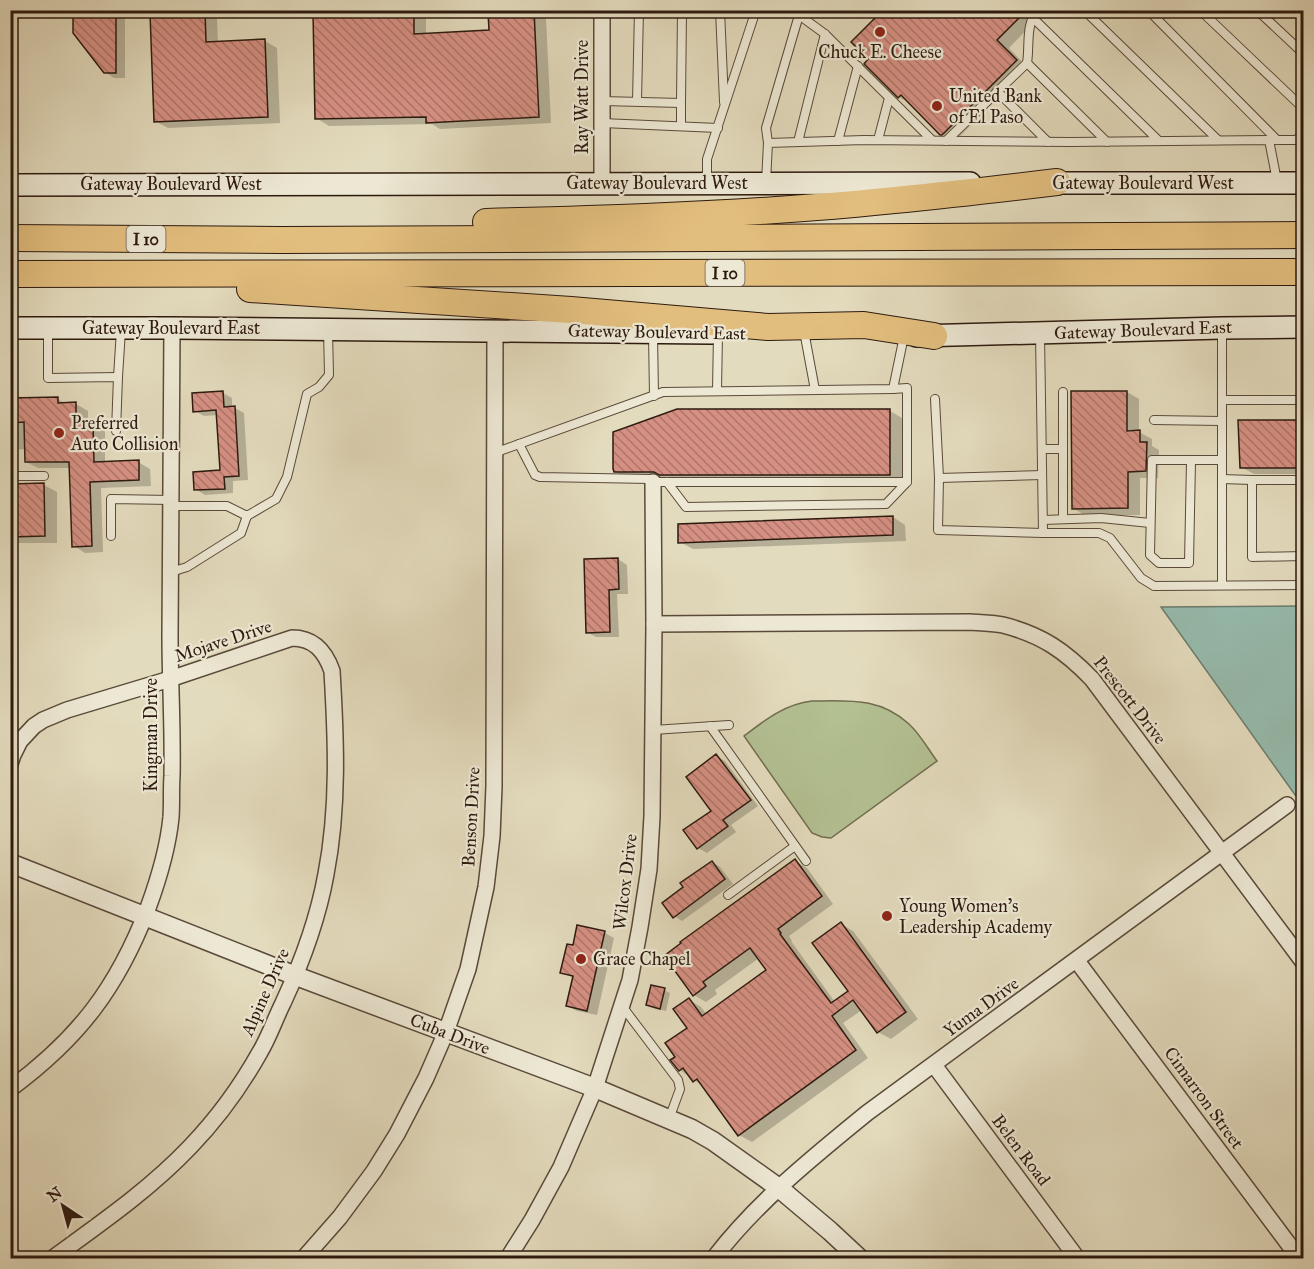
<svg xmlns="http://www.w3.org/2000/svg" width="1314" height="1269" viewBox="0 0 1314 1269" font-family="'IM FELL Great Primer',serif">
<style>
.pitch{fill:#b3c092;stroke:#706d50;stroke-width:1.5}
.water{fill:#96bbad;stroke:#6c7b6e;stroke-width:1.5}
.shadow{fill:#0003}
.building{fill:url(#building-back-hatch);stroke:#2d1a0f;stroke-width:1.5}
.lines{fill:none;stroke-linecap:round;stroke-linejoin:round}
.service-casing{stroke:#5a4a3a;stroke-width:10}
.minor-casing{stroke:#5a4a3a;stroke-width:18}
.tertiary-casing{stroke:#5a4a3a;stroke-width:21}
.secondary-casing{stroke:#2d1a0f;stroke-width:24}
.motorway-casing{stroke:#2d1a0f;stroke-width:28}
.service{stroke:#ede8d4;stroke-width:8}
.minor{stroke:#ede8d4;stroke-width:15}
.tertiary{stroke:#ede8d4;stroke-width:18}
.secondary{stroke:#ede8d4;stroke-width:21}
.motorway{stroke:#e2be7e;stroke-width:26}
.poi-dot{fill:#8f2418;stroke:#ede8d4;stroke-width:2}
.labels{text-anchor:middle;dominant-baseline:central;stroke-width:4.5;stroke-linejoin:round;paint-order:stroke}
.shield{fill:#ede8d4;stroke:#67584a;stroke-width:1.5}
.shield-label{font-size:16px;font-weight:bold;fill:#2d1a0f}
.poi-label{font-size:18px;fill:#2d1a0f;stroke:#ede8d4;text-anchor:start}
.street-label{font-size:18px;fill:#2d1a0f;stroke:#ede8d4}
</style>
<defs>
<pattern id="building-back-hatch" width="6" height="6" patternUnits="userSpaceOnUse" patternTransform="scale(1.5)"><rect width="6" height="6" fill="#d69083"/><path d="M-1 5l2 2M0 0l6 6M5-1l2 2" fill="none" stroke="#ae756a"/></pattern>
</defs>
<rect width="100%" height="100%" fill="#e3dbbd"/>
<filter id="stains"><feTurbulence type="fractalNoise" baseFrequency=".00333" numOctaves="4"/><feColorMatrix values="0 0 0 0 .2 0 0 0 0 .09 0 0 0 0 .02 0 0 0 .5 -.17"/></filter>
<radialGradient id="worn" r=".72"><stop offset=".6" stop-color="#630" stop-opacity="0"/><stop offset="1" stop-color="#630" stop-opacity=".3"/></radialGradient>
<path class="pitch" d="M812,701C849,701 879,697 909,724C920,734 928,749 937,761L831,838L822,837L812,833L744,736C765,720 785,704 812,701Z"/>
<path class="water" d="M1303,606H1304L1303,806L1161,607Z"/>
<g class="shadow">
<path d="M885,10H1046L1009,48L1028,68L955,141L941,134L912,104L899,97L871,59Z"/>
<path d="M413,11L426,18V35L490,32L533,11L546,18L551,123L440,129L432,124L329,126L316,118Z"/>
<path d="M116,12L125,17V78H114L105,72Z"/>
<path d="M205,12L217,19L218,43L265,41L277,48L280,123L168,128L155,121Z"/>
<path d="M1127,392L1139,399V432L1152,439V446L1159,450L1158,478H1140V515L1086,516L1073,508Z"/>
<path d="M223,393L232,398V408H235L244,413L248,480L233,481V493L205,495L195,489L221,472L218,415L204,416L195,411Z"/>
<path d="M15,394L23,399H57L67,404H76L88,411V424H93L105,431V463L138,462L150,469L151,486L101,488L103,552L85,553L74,546L71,468H38L26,462V449L10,450V395Z"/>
<path d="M890,411L902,418V481L628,479L615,471Z"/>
<path d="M1301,422L1304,423V474H1254L1241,467Z"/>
<path d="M10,485H44L57,492V543H10Z"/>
<path d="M893,517L905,525L906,541L693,549L680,542Z"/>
<path d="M618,559L627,565L628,594H617L619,637H596L587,632Z"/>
<path d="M716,756L725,761L758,806L731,825L736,832L707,853L698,848L713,811Z"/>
<path d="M795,861L807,868L833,904L789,936L792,941H791L835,1002L850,991L841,924L853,931L918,1019L891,1039L878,1032L862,1010L843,1023L868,1058L752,1142L739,1135L704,1087L680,1070L677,1057L689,1028V1000L701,1007L707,1015L768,970L759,958L715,990L717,994L706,1002L694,995L666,956Z"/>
<path d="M712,862L720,867L733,884L682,921L674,916L686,888Z"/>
<path d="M605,933L614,938L597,1015L577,1011L568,1006L574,978L562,972L574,947Z"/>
<path d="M664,990L670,993L666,1011L653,1008L647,1004Z"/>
</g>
<g class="building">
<path d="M73,10H116V73H104L73,33Z"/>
<path d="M205,10L206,42L265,39L268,117L154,122L150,13Z"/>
<path d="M414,10V34L489,30L488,12L534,10L539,117L426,123V117L315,119L313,12Z"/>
<path d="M883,10H1027L997,40L1017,60L942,135H940L901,95L898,98L864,64L868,59L851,42Z"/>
<path d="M223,391L224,407L235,406L239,476L224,477L225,489L194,490L193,472L220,470L216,410L193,412L192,393Z"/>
<path d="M1071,391H1127V431L1140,430V442H1147L1146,471L1128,472V508L1072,509Z"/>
<path d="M58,397V403L76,402V423H93L94,462L139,460V480L90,482L92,546L72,547L69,462H25L24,422L10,423V398Z"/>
<path d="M677,409H890V475H659L654,472H614L613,469V432Z"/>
<path d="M1238,420H1301L1302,468H1240Z"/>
<path d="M44,483L45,536L10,537V484Z"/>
<path d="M893,516V535L678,543V524Z"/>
<path d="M618,558L619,589L609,590L610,632L586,633L584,559Z"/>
<path d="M716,754L751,800L723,820L728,826L697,849L683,830L711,811L686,777Z"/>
<path d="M795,859L822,896L778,929L781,933L780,934L831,1003L848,991L812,943L841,922L906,1012L877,1033L853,1000L832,1016L856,1050L738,1136L697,1079L693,1082L683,1068L679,1071L670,1060L675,1057L665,1043L687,1028L673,1009L689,998L702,1016L766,970L750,948L703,982L706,986L693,996L664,956L681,943L680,942Z"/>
<path d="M712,861L725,879L673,918L662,903L683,887L680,883Z"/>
<path d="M577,925L605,931L587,1011L566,1006L573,976L560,973L567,944L573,945Z"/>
<path d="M651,985L665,988L660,1009L646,1005Z"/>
</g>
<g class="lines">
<g class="service-casing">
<g id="service">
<path d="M720,10L724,102"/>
<path d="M1084,10L1218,140"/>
<path d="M1148,10L1277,140"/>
<path d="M1200,10L1304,109"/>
<path d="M1257,10L1304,54"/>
<path d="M1032,17L1159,141"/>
<path d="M1027,63L1107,142"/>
<path d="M997,91L1048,142"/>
<path d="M602,101L681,103L682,10"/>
<path d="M637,101L639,10"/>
<path d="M681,103V126"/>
<path d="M602,123L718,128"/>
<path d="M878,140L889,98"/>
<path d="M1273,140H1296L1304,133"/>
<path d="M838,141L858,66"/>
<path d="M946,141L1027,63C1030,45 1025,24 1038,10"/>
<path d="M798,142L825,34"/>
<path d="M768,143L766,128L799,15L825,34L932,140"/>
<path d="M707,181V159L756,10"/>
<path d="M766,182L768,143L864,140L1070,142L1269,140L1277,181"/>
<path d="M48,329V378L118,377L116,431"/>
<path d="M1222,329V585"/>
<path d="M804,331L815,390"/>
<path d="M653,334L654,396"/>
<path d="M118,377L121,330"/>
<path d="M10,386H11"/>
<path d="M717,391L718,333"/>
<path d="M1063,392V449"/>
<path d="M935,399L939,478L938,530L1043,533L1040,334"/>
<path d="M1222,400H1304"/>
<path d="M1154,420L1221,421"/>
<path d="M519,444L535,475L540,477L650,479L653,482H907V388L893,389"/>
<path d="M1042,449H1063V519"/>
<path d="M494,453L663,392L893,389L904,336"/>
<path d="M1191,461L1189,563H1159L1150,555L1152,460H1222"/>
<path d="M10,476H44"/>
<path d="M939,478L1042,475"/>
<path d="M1222,479L1252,480"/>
<path d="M1304,480H1252V557L1304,556"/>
<path d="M667,482L686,507L886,504L907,482"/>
<path d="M171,506H227L247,516L276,499L287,477L307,394L319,387L329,375L328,330"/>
<path d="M1043,520L1101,518L1150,523"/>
<path d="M1043,533H1099L1110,538L1141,578L1154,586L1304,585"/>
<path d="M111,536V499L171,500"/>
<path d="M171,572L187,567L241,533L247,516"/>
<path d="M710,726L806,861"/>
<path d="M653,730L729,725"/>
<path d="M728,895L795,846"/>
<path d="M622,1006L678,1080L680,1089L669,1119"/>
</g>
</g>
<g class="minor-casing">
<g id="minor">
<path d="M602,10V182"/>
<path d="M654,624L970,622C981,623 993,623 1003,625C1042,635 1065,651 1092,679L1304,963"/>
<path d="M10,764L13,755L20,741L34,726L43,720L67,710L170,679L292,638C314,638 325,651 332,671C336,738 339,807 326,874C318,919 302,962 283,1003C275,1019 269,1037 260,1052C241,1086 217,1119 190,1147C149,1190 101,1223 53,1258"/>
<path d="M1077,961L1299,1258"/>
<path d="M934,1065L1077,1258"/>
<path d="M10,1089C79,1038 117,988 148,908C159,878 168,849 171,817C172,803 171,789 172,776C173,729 170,682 170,635C171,533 171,430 172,328"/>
<path d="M304,1258L340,1217L374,1171L397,1134L426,1078L446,1032L468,969L486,887L492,836L494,786L495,330"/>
<path d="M508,1258L532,1220L561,1167L595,1088L630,980L640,927L649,869L652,816L654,624L653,482"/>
<path d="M714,1258C757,1202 813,1157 867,1113L1287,805"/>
</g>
</g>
<g class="tertiary-casing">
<path id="tertiary" d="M10,863L296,976L595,1088L692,1129L713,1141L779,1188L830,1231L859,1258"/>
</g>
<g class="secondary-casing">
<g id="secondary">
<path d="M1040,183H1304"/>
<path d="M10,185L970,183"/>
<path d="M10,328H172L712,333"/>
<path d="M917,336L1222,328L1304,327"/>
</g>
</g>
<g class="motorway-casing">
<g id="motorway">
<path d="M486,222C592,219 698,216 804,208C889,202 973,192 1057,182"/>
<path d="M10,238L282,240L1304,235"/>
<path d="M10,274L1304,272"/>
<path d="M250,289L571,310L768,327L864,325L934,336"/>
</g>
</g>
<use href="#service" class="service"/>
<use href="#minor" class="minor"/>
<use href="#tertiary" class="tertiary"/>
<use href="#secondary" class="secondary"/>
<use href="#motorway" class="motorway"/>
</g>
<g class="poi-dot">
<circle cx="880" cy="32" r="6"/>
<circle cx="937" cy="106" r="6"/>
<circle cx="59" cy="433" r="6"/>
<circle cx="887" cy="916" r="6"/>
<circle cx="581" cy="959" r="6"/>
</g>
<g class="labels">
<g class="shield">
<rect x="126.5" y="226" width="39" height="26" rx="4.5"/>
<rect x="705.5" y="260" width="39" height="26" rx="4.5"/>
</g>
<g class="shield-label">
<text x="146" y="239">I 10</text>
<text x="725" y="273">I 10</text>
</g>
<g class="poi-label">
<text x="880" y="52" text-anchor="middle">Chuck E. Cheese</text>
<text x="949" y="96">United Bank<tspan x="949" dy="21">of El Paso</tspan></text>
<text x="71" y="423">Preferred<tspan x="71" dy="21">Auto Collision</tspan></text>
<text x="899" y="906">Young Women's<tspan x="899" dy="21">Leadership Academy</tspan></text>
<text x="593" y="959">Grace Chapel</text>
</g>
<g class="street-label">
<text transform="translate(582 97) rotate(-90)">Ray Watt Drive</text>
<text x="657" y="183">Gateway Boulevard West</text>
<text x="1143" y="183">Gateway Boulevard West</text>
<text x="171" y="184">Gateway Boulevard West</text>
<text x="171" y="328">Gateway Boulevard East</text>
<text transform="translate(1143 330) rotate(-2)">Gateway Boulevard East</text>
<text transform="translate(657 332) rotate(1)">Gateway Boulevard East</text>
<text transform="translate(223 641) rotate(-18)">Mojave Drive</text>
<text transform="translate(1130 700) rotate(52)">Prescott Drive</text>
<text transform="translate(151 735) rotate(-90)">Kingman Drive</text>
<text transform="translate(471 817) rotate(-87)">Benson Drive</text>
<text transform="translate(625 882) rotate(-83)">Wilcox Drive</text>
<text transform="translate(265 992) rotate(-66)">Alpine Drive</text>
<text transform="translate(981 1007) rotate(-36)">Yuma Drive</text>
<text transform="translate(450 1034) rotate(21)">Cuba Drive</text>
<text transform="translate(1204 1098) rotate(54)">Cimarron Street</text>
<text transform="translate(1021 1150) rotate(53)">Belen Road</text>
</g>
</g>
<rect width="1314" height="1269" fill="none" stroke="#e3dbbd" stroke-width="36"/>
<rect x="12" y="12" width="1290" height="1245" fill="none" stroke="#2d1a0f" stroke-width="3"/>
<rect x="18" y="18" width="1278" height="1233" fill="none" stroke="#2d1a0f" stroke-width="1.5"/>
<g transform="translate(63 1206) rotate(324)" stroke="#ede8d4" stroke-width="4.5" paint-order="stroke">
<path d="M0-4.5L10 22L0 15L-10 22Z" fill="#2d1a0f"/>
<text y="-9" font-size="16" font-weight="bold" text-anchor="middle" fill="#2d1a0f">N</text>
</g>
<rect width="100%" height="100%" filter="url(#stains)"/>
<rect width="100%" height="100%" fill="url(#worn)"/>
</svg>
